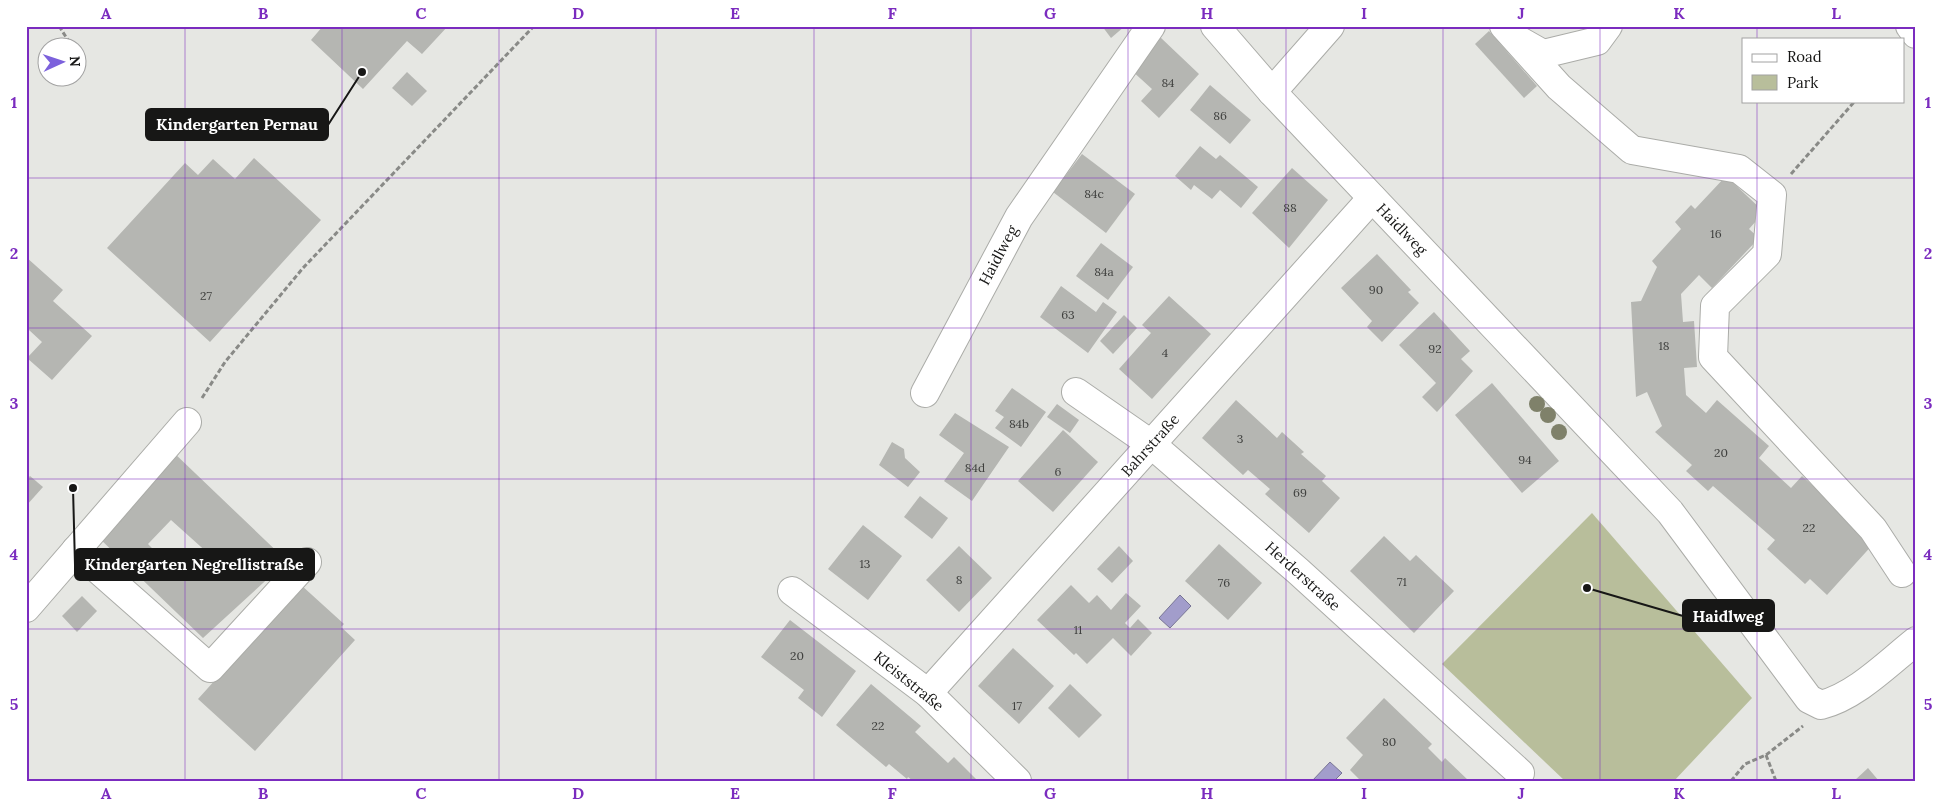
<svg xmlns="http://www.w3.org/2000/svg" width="1942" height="807" viewBox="0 0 1942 807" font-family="Lora,serif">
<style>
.green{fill:#b8be9b}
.water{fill:#a29dcb;stroke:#787595}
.building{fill:#b5b6b2;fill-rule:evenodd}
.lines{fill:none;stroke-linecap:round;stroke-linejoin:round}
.minor-casing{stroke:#abaca8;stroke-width:30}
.path{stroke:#898a87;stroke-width:3;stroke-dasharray:5 2.5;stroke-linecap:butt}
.minor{stroke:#fff;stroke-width:28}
.tree{fill:#7f816a}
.grid{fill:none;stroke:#7b2cbf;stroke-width:1;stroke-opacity:0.55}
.labels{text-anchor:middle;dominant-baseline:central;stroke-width:4;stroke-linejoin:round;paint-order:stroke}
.number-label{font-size:12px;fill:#3e3f3d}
.street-label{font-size:15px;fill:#171716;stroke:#fff}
.leader{fill:none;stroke:#171716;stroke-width:2}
.callout-dot{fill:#171716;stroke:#fff;stroke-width:2}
.callout{fill:#171716;stroke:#171716;stroke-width:2}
.callout-label{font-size:16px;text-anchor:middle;font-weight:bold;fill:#fff}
.neatline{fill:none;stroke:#7b2cbf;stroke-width:2}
.grid-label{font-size:16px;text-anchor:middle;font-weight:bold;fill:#7b2cbf}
</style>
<rect width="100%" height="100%" fill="#e6e7e3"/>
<path class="green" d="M1592,513L1752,698L1674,781H1565L1442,664Z"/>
<g class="water">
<path d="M1180,595L1191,606L1170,628L1159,618Z"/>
<path d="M1330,762L1342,773L1334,781H1312Z"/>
</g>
<g class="building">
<path d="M323,26H448L422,54L407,41L363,89L311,40Z"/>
<path d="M1102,26H1125L1111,38Z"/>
<path d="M1489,31L1537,86L1524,98L1475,44Z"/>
<path d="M1160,37L1199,74L1159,118L1141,101L1152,89L1130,69Z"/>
<path d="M407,72L427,91L412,106L392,88Z"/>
<path d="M1210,85L1251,120L1230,144L1190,110Z"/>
<path d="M1200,146L1216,159L1220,155L1258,187L1241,208L1220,190L1212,199L1194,185L1191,190L1175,176Z"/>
<path d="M1082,154L1135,194L1106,233L1053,192Z"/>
<path d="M254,158L321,220L210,342L107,248L185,163L198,175L213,159L235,179Z"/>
<path d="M1292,168L1328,200L1289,248L1252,213Z"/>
<path d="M1726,176L1764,212L1749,229L1759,238L1712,288L1699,275L1681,294L1683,322L1694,321L1697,367L1684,368L1686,395L1706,413L1717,400L1769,446L1759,458L1778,476L1791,488L1802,476L1875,542L1827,595L1810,579L1805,584L1767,549L1775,540L1713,486L1708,491L1686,471L1692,465L1655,432L1662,426L1647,392L1636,397L1631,302L1641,301L1657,267L1652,261L1681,229L1675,222L1691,205L1695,209Z"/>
<path d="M1101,243L1133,267L1108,300L1076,276Z"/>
<path d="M1377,254L1411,290L1408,292L1419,303L1382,342L1367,327L1372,321L1341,288Z"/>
<path d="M26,257L63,290L53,301L92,336L52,380L27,358L42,342L29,330L26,334Z"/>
<path d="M1061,286L1096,312L1103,302L1117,312L1088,353L1040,317Z"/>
<path d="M1169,296L1211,334L1152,399L1119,369L1151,333L1142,325Z"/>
<path d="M1434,312L1470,351L1461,359L1473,371L1437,412L1422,397L1436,383L1399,345Z"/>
<path d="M1124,315L1137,328L1113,354L1100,341Z"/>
<path d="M1492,383L1559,461L1522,493L1455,415Z"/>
<path d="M1012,388L1046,412L1021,447L995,428L1004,417L995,411Z"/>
<path d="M1236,400L1277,438L1282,432L1304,452L1301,454L1326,476L1322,481L1340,498L1309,533L1265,494L1270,489L1248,470L1243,475L1202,438Z"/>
<path d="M1057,404L1079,420L1070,433L1047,417Z"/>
<path d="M955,413L1009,447L972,501L944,481L964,453L939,435Z"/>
<path d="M1063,430L1098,462L1053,512L1018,481Z"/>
<path d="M892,442L904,449L905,458L920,472L908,487L879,465Z"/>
<path d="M172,451L287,561L203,638L98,537ZM171,520L210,555L183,580L148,544Z"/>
<path d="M30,476L43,487L26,506V480Z"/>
<path d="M920,496L948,518L932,539L904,517Z"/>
<path d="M863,525L902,556L868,600L828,569Z"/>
<path d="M1384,536L1410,561L1416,555L1454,591L1414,633L1350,571Z"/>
<path d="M1219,544L1262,583L1228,620L1185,581Z"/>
<path d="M959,546L992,578L959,612L926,580Z"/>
<path d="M1119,546L1133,561L1112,583L1097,569Z"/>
<path d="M301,585L344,624L341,627L355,640L255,751L198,699Z"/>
<path d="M1071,585L1089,603L1097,595L1111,610L1126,593L1141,606L1125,623L1130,628L1138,619L1152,633L1131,656L1113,638L1087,664L1076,653L1074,655L1037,620Z"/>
<path d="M82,596L97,611L77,632L62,616Z"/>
<path d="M790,620L856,671L822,717L798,698L804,690L761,657Z"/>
<path d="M1013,648L1054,686L1019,724L978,686Z"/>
<path d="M871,684L921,726L915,732L948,763L954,757L978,781H913L908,777L907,779L889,764L886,767L836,725Z"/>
<path d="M1070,684L1102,715L1079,738L1048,708Z"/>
<path d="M1384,698L1432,744L1428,748L1442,762L1445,758L1469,781H1391L1389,779L1387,781H1361L1350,770L1363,755L1346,738Z"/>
<path d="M1868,768L1879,781H1854Z"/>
</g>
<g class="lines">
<g class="minor-casing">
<g id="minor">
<path d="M1215,26L1272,92L1670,512L1809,699L1821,705C1856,696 1887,664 1916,641"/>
<path d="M1504,26L1559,87L1632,150L1739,169L1772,195L1767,254L1715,306L1713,357L1873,529L1902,573"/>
<path d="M1910,26L1916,34"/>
<path d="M1520,41L1543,54L1597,41L1608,26"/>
<path d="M1272,92L1330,26"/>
<path d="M1076,392L1151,444L1298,571L1520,773"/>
<path d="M925,393L1019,217L1151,26"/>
<path d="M76,550L210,668L307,562"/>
<path d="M792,591L928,693L1017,781"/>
<path d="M26,608L187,422"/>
<path d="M928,693L1372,198"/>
</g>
</g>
<g class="path">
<path d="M59,26L73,48"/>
<path d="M1791,174L1855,101"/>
<path d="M202,398L225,362L303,268L534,26"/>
<path d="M1766,755L1776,781"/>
<path d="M1731,781L1745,764L1766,755L1803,726"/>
</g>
<use href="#minor" class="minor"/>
</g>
<g class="tree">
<circle cx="1537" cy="404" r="8"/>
<circle cx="1548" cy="415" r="8"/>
<circle cx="1559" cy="432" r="8"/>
</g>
<path class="grid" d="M185,26V781M342,26V781M499,26V781M656,26V781M814,26V781M971,26V781M1128,26V781M1286,26V781M1443,26V781M1600,26V781M1757,26V39M1757,101V781M26,178H1916M26,328H1916M26,479H1916M26,629H1916"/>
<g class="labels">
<g class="number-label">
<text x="1168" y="82">84</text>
<text x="1220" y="115">86</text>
<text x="1094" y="193">84c</text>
<text x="1290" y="207">88</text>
<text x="1716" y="233">16</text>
<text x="1104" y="271">84a</text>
<text x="1376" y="289">90</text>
<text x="206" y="295">27</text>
<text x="1068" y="314">63</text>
<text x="1664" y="345">18</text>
<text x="1435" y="348">92</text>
<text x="1165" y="352">4</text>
<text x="1019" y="423">84b</text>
<text x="1240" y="438">3</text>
<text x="1721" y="452">20</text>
<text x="1525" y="459">94</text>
<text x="975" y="467">84d</text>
<text x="1058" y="471">6</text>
<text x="1300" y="492">69</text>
<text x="1809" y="527">22</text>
<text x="865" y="563">13</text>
<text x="959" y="579">8</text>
<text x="1402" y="581">71</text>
<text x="1224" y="582">76</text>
<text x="1078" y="629">11</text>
<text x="797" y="655">20</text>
<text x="1017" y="705">17</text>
<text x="878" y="725">22</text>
<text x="1389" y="741">80</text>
</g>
<g class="street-label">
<text transform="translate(1402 229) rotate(46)">Haidlweg</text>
<text transform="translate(998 255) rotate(-62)">Haidlweg</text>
<text transform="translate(1150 445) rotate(-48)">Bahrstraße</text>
<text transform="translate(1303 576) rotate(42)">Herderstraße</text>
<text transform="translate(909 681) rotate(39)">Kleiststraße</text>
</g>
</g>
<path class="leader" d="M362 72L328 125M73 488L75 565M1587 588L1683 616"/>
<g class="callout-dot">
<circle cx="362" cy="72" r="5"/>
<circle cx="73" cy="488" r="5"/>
<circle cx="1587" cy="588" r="5"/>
</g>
<g class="callout">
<rect x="146" y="109" width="182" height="31" rx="5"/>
<rect x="75" y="549" width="239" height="31" rx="5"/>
<rect x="1683" y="600" width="91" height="31" rx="5"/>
</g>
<g class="callout-label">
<text x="237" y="130">Kindergarten Pernau</text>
<text x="194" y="570">Kindergarten Negrellistraße</text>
<text x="1728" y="622">Haidlweg</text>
</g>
<rect width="1942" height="807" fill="none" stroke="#ffffff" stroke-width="55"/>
<rect x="1742" y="38" width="162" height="65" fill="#ffffff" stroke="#a2a2a2"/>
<rect x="1752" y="54" width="25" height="8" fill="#ffffff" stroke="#a2a2a2"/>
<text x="1787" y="62" font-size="15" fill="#171716">Road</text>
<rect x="1752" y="75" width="25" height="15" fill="#b8be9b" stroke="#a2a2a2"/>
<text x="1787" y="88" font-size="15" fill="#171716">Park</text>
<g transform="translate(62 62) rotate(87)"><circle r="24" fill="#ffffff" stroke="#a2a2a2"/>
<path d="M0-4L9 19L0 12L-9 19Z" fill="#7c61dc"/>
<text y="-8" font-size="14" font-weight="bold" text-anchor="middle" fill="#171716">N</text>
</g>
<rect x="28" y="28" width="1886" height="752" class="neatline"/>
<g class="grid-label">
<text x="106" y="19">A</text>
<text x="263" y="19">B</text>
<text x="421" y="19">C</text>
<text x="578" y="19">D</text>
<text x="735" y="19">E</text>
<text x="892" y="19">F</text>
<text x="1050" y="19">G</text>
<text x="1207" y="19">H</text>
<text x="1364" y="19">I</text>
<text x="1521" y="19">J</text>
<text x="1679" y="19">K</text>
<text x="1836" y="19">L</text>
<text x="14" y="108">1</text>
<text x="1928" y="108">1</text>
<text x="14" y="259">2</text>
<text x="1928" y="259">2</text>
<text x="14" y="409">3</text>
<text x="1928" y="409">3</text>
<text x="14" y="560">4</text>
<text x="1928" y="560">4</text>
<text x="14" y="710">5</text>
<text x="1928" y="710">5</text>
<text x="106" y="799">A</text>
<text x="263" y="799">B</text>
<text x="421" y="799">C</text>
<text x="578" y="799">D</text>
<text x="735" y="799">E</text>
<text x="892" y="799">F</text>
<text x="1050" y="799">G</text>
<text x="1207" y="799">H</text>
<text x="1364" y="799">I</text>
<text x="1521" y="799">J</text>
<text x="1679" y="799">K</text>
<text x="1836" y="799">L</text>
</g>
</svg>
